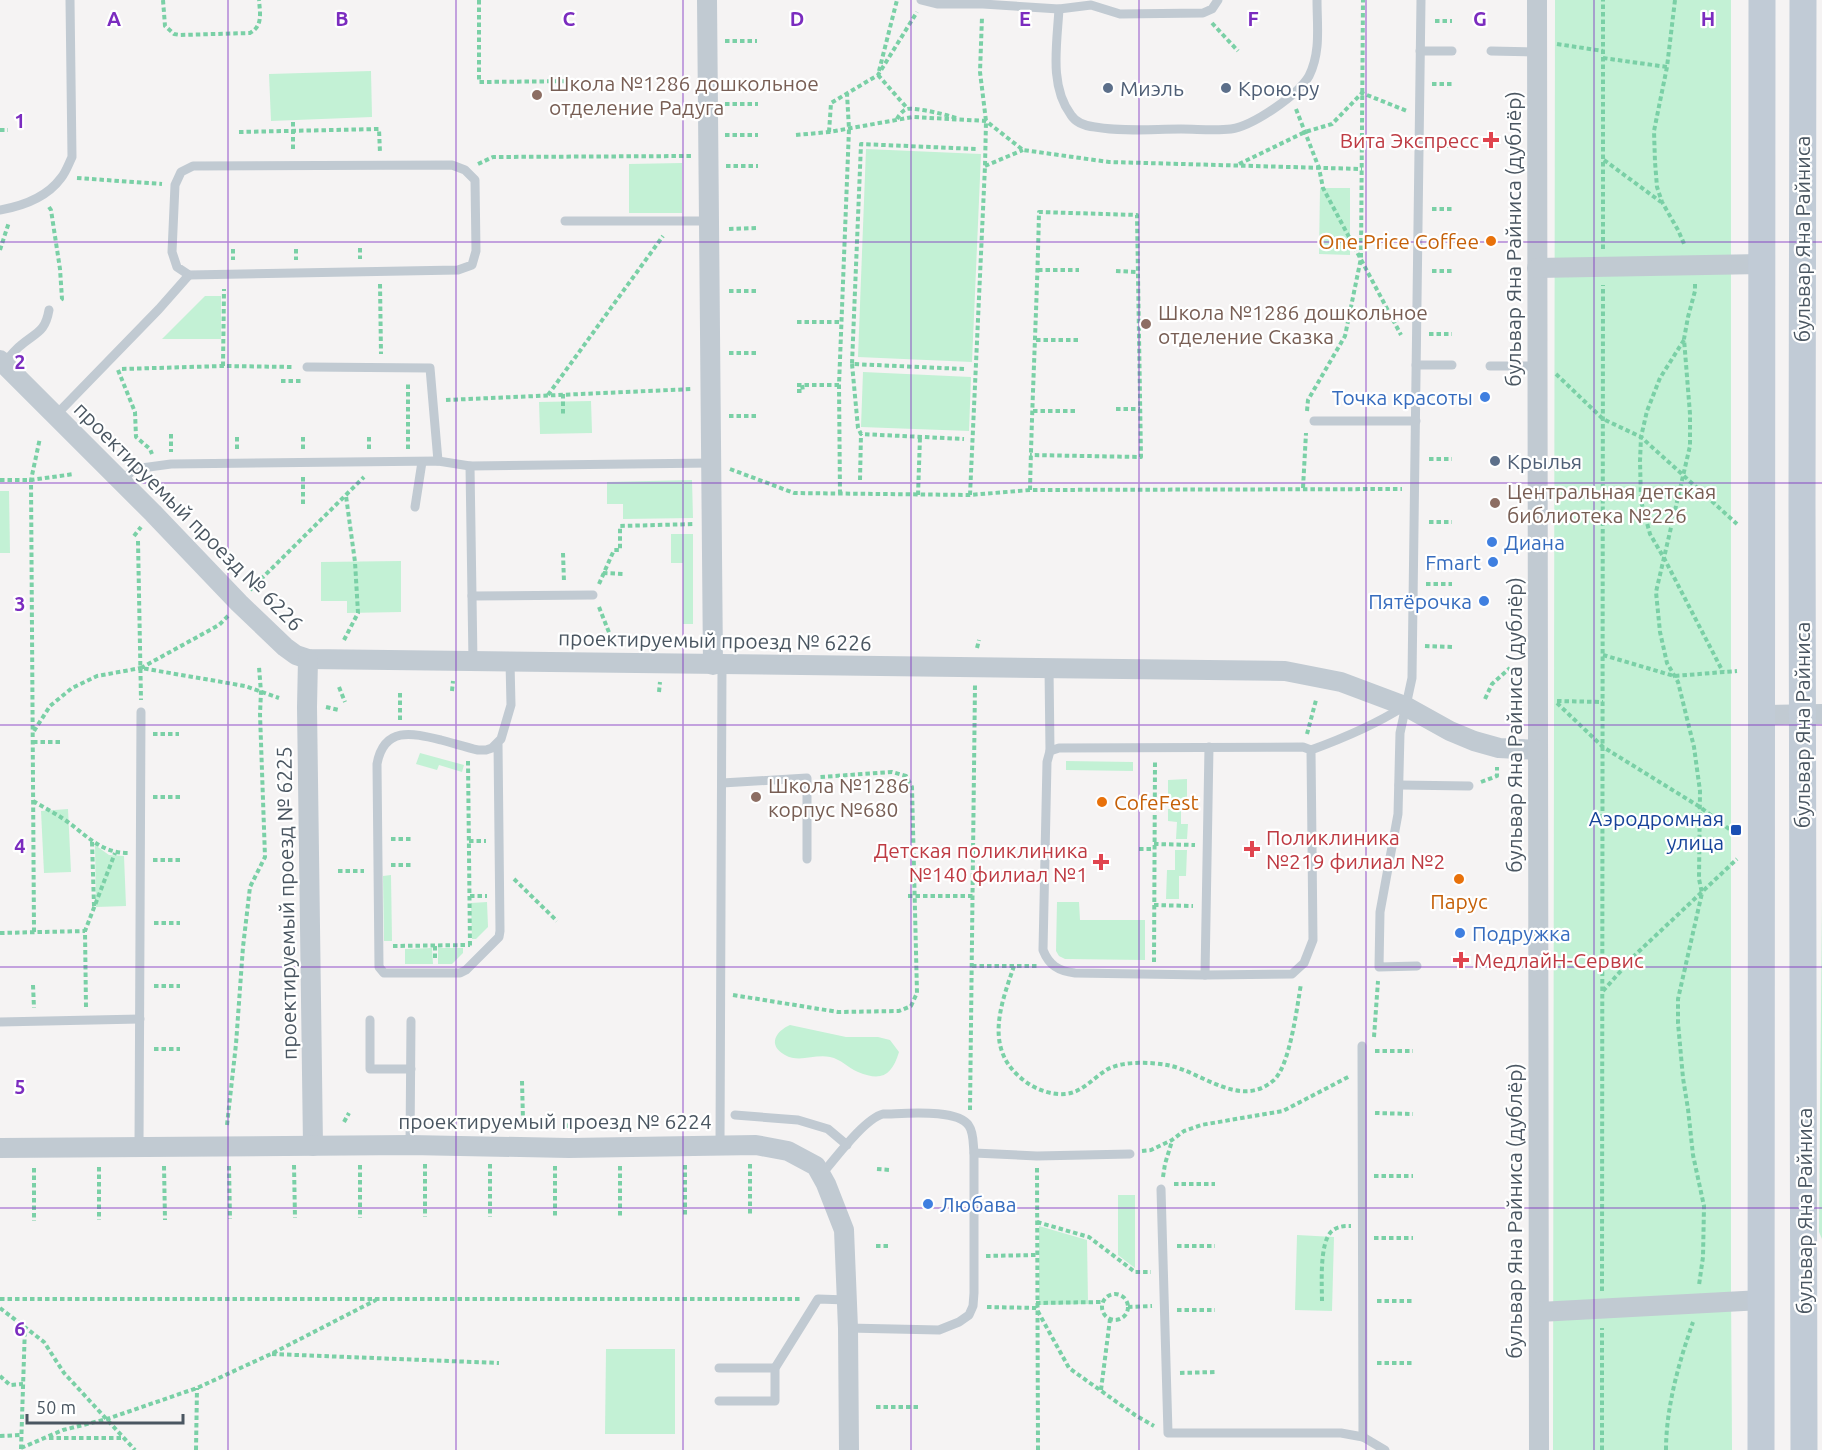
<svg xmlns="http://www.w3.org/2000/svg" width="1822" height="1450" viewBox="0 0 1822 1450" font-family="Ubuntu,sans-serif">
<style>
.green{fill:#c3f1d5}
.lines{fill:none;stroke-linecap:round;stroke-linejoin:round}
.path{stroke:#7ad0a6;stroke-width:4;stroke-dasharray:4.5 3;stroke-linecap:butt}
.service{stroke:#c1cad2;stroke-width:9}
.minor{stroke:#c1cad2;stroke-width:20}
.secondary{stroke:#c1cbd6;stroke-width:27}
.grid{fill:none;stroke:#7b2cbf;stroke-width:1.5;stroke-opacity:0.55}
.service-dot{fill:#5c6f8a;stroke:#fff;stroke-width:2}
.education-dot{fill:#8d6e63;stroke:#fff;stroke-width:2}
.health-dot{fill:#e0444e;stroke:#fff;stroke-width:2}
.food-dot{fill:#e8710a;stroke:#fff;stroke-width:2}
.shop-dot{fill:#3f7fe0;stroke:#fff;stroke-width:2}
.transit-dot{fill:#1a4fb4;stroke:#fff;stroke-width:2}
.labels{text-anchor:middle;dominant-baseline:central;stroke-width:4.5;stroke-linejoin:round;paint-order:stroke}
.education-label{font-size:21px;fill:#785e54;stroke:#fff;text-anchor:start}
.service-label{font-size:21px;fill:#4e5e75;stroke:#fff;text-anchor:start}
.health-label{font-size:21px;fill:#be3a42;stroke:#fff;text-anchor:end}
.street-label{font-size:21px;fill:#4a5661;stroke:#fff}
.food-label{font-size:21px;fill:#c56008;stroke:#fff;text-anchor:end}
.shop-label{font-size:21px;fill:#366cbe;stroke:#fff;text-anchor:end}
.transit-label{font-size:21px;fill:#164399;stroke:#fff;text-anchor:end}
.grid-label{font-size:20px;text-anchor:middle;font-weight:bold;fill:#7b2cbf;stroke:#fff;stroke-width:4.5;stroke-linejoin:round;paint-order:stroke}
</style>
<rect width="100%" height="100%" fill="#f5f3f3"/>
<g class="green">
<path d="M1555,0H1731V1287L1732,1450H1553Z"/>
<path d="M371,71L372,117L271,121L269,74Z"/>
<path d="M866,149L981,154L972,362L858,357Z"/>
<path d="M682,163V213H629V164Z"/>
<path d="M1320,188H1350V255L1319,254Z"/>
<path d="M205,296H221V339H162Z"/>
<path d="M863,372L971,377L969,431L861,427Z"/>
<path d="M591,401L592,433L540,434L539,402Z"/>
<path d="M692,480L693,518L623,519V504H607V482Z"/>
<path d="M0,491H9L10,553H0Z"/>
<path d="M671,534H693V624H683V563H671Z"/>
<path d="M401,561V612L347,613V601H321V562Z"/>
<path d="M420,753L464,765L462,772L439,765L437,770L416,764Z"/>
<path d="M1066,761L1133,762V771L1066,770Z"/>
<path d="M1187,779V799L1168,798V780Z"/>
<path d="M68,809L71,872L44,873L41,811Z"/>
<path d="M1168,809H1181V824H1188L1187,839H1176L1177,822L1168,821Z"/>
<path d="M95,845L109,855L124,856L126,906L96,907Z"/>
<path d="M1175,850H1187L1186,876H1179V899H1166L1167,870H1175Z"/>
<path d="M391,875L392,941H384L383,876Z"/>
<path d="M1822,899V1239L1819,1232Z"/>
<path d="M487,902L488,927L476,939H472L471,903Z"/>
<path d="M1057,902H1079L1080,920H1145V960L1065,959L1059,956L1056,951Z"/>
<path d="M432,948L433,964H405V949Z"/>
<path d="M438,948H463V953L452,964H438Z"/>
<path d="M790,1025L846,1037H878L890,1040L899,1052C892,1075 882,1082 858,1072C848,1068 841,1059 830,1057C814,1054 799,1063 785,1055C767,1045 776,1031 790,1025Z"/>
<path d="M1118,1195H1135V1268L1118,1255Z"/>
<path d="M1039,1226L1087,1240L1088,1304L1039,1305Z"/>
<path d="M1297,1235L1334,1237L1332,1311L1295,1310Z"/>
<path d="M606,1349H675V1434H605Z"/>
</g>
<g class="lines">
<g class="path">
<path d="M163,0L165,26L174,34L180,35L250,33C263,26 260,13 259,0"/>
<path d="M479,0V82L587,81"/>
<path d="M1675,0L1667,67L1654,131L1655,162L1657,187L1662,202L1678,230L1685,246"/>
<path d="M1435,21H1452"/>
<path d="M1212,23L1238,51"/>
<path d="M725,41H757"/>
<path d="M1557,44L1603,51"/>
<path d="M1603,58L1667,67"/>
<path d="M879,71L897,0"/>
<path d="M878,75L907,108"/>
<path d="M1432,84H1452"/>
<path d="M725,104H758"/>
<path d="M1296,109L1319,168L1323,188L1401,335"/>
<path d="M897,119C899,115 903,110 907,109C915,107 948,115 956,118"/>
<path d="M293,122V152"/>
<path d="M0,130H8"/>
<path d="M239,132L379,129L380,153"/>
<path d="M829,132L831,103L878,75L917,12"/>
<path d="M725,135H758"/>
<path d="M796,135L829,132L913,117L986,121L1023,150L1109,162L1362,169"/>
<path d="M1432,146H1452"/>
<path d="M1604,160L1661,202"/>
<path d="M478,164L493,157L691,156"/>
<path d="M1239,164L1305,132L1332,124L1362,93L1407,111"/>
<path d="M726,166H758"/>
<path d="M985,166L1023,150"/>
<path d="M77,178L162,184"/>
<path d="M49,207L51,210L60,269L62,299L59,301"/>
<path d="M1432,209H1452"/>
<path d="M729,229L758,228"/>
<path d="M360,248V259"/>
<path d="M233,249V260"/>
<path d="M296,249V260"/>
<path d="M1603,249V0"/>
<path d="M0,250L9,222"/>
<path d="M1038,270H1079"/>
<path d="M1116,271L1138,272"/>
<path d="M1432,271H1452"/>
<path d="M380,284L381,354"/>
<path d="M1695,284V291L1688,317L1684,339L1690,414V446L1656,592L1660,632L1667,663L1678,682L1694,747L1700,791L1699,879L1702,893L1678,999V1023L1683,1078L1688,1109L1693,1155L1704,1206L1703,1257L1699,1285"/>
<path d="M729,291H758"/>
<path d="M797,322H841"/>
<path d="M1429,334H1452"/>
<path d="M1036,340H1079"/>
<path d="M1684,340L1660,378L1647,411L1641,437L1640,461L1641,501L1650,534L1664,558L1723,672"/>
<path d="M729,353H758"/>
<path d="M852,364L858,428L861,434L964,439"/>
<path d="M223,366L224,289"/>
<path d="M122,369L223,366L294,367"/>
<path d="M964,369L852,364L861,144L976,149"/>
<path d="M118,370L135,412L136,437L150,449L152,454"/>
<path d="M1556,374L1603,419L1641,437L1737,524"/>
<path d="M281,381H303"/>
<path d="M797,385H839"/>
<path d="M797,391H803L802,385"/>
<path d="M563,394V416"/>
<path d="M548,395L663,236"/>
<path d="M1429,396H1452"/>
<path d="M446,400L693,389"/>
<path d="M1116,409H1140"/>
<path d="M1033,411H1078"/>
<path d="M1307,411L1308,400L1345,336L1361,258L1363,0"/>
<path d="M729,416H758"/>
<path d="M171,434V452"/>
<path d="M237,449V434"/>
<path d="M303,449V434"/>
<path d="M369,449V434"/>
<path d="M408,449V382"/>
<path d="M1429,459H1452"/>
<path d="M730,469L794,493L970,495L1030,490L1402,489"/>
<path d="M303,477V504"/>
<path d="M0,480H31L74,474"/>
<path d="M860,480L861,434"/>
<path d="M1303,488L1306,433"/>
<path d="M1030,490C1032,398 1037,305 1039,212L1137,215L1141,457L1030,455"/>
<path d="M840,494L839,385L849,129L847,94"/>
<path d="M918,495L920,437"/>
<path d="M970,495L985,166L986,121L980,72L982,17"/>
<path d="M1429,522H1452"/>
<path d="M134,536L141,527"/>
<path d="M138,541L141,700"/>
<path d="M563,553L564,582"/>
<path d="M603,573L625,574"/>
<path d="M599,584L614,550H620V526L695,524"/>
<path d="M1426,584H1452"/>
<path d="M250,590L364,477"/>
<path d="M599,607L612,640"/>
<path d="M228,616L219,625L141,668L245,686L279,698"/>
<path d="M344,640L358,613L355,562L346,496"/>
<path d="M1425,646L1452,647"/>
<path d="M977,648L979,640"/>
<path d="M1603,655L1674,676L1737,671"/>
<path d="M339,687L345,702"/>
<path d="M452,691L453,681"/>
<path d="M659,692L660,682"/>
<path d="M400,693V722"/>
<path d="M1485,699L1492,684L1510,668"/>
<path d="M1557,701L1603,702"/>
<path d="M1557,703L1603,747L1700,807L1737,835"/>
<path d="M326,707L339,710"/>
<path d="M34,731L50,706L72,688L97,676L141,668"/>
<path d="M153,734H179"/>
<path d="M1307,734L1316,700"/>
<path d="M33,742H60"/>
<path d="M468,761L470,946"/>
<path d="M1481,782L1497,776V767"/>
<path d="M153,797H180"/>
<path d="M33,801C43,807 53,812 62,818C85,833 99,853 128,853"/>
<path d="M1154,803L1196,804"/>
<path d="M391,839H411"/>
<path d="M469,841H486"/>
<path d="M92,842L94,906"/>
<path d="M1154,844L1195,845"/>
<path d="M1139,849H1154"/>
<path d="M153,860H180"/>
<path d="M391,865H412"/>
<path d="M338,871H364"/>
<path d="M514,879L557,921"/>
<path d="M470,896H487"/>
<path d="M908,896H973"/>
<path d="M1154,905L1193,906"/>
<path d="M154,923H180"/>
<path d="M34,932L31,480L40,438"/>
<path d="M0,933L85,931"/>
<path d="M393,946L470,945"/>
<path d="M435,946V960"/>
<path d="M1154,962L1155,762"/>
<path d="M972,966H1037"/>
<path d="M1014,966C1000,1007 983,1051 1026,1082C1037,1090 1052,1095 1065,1094C1082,1093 1094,1077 1108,1069C1124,1061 1149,1062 1167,1065C1201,1071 1240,1110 1274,1080C1290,1065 1297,1007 1301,984"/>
<path d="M33,985L34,1008"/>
<path d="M154,986H180"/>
<path d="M1603,991L1635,955L1737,859"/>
<path d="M733,995L838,1012L899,1011L911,1006L917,993L912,787L906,776L892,772L820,777"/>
<path d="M86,1007L85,931L115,853"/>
<path d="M1374,1037L1378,981"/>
<path d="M154,1049H180"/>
<path d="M1375,1051H1413"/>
<path d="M522,1081L523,1120"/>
<path d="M970,1110L975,685"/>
<path d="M1375,1113L1413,1114"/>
<path d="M344,1122L349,1113"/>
<path d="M227,1125L236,1044L243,947L250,887L265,857L260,714L261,692L259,667"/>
<path d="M568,1128L569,1118"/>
<path d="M1142,1151L1151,1150L1172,1140L1184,1131L1201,1125L1283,1111L1350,1076"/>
<path d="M425,1164V1217"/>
<path d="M490,1164V1217"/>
<path d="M750,1164V1215"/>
<path d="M294,1165L295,1218"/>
<path d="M360,1165V1218"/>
<path d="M685,1165V1215"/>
<path d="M164,1166L165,1220"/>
<path d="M229,1166L230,1219"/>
<path d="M555,1166V1217"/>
<path d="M620,1166V1216"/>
<path d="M99,1167V1220"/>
<path d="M34,1168V1221"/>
<path d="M1037,1168L1038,1450"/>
<path d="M877,1169L890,1170"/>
<path d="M1374,1176H1413"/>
<path d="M1163,1177L1165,1164L1172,1141"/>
<path d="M1174,1184H1215"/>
<path d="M1037,1222L1089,1237L1135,1272H1151"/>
<path d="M1374,1238H1413"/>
<path d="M876,1246H890"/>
<path d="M1177,1246H1215"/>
<path d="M986,1256L1036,1255"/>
<path d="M1602,1291L1603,285"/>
<circle cx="1115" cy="1307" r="13"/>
<path d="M0,1299H802"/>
<path d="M1322,1301C1322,1285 1319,1242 1332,1231C1338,1226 1344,1226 1351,1226"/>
<path d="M1377,1301H1412"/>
<path d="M1036,1303L1103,1302"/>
<path d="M987,1307L1036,1308L1069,1368L1135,1415L1154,1426"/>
<path d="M1128,1307L1152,1306"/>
<path d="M0,1308L44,1342L64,1373L135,1450"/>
<path d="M1177,1310H1215"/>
<path d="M272,1354L499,1363"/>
<path d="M1377,1363H1412"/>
<path d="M1180,1373L1215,1372"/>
<path d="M0,1376L10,1385L23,1384"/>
<path d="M1101,1390L1110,1319"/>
<path d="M876,1407H918"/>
<path d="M0,1436L21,1435"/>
<path d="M49,1438H124"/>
<path d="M21,1448L63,1430L107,1419L197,1388L271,1354L376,1300"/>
<path d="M21,1449L25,1326"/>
<path d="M196,1450L197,1388"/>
<path d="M1602,1450V1328"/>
<path d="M1666,1450C1666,1407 1679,1362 1693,1322"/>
</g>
<g class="service">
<path d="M921,0L937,4H983L1059,9L1091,5L1120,14L1203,13L1212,9L1218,0"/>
<path d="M1059,9C1057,44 1049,86 1071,115C1076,123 1086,126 1095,127C1123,132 1153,129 1181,129C1197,129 1215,131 1231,129C1253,126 1298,95 1309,76C1321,52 1317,26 1317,0"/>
<path d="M1420,51H1452"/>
<path d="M1491,51L1537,52"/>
<path d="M452,165L465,170L475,180L476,251L472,265L458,270L189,275L177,267L172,252L175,185L181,172L193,166Z"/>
<path d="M0,210C23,206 47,197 61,178C66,172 69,163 72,157L70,0"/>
<path d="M565,221H709"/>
<path d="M3,363C9,358 14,351 20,346C36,332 45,333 49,310"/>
<path d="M1416,365H1452"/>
<path d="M1490,366H1537"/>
<path d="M307,367L430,368L438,461"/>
<path d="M55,416L159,309L189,275"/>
<path d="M1314,421H1416"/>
<path d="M470,466L473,661"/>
<path d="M122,481L134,469L171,464L438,461L470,466L711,463"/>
<path d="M415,507L422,462"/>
<path d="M472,596L593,595"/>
<path d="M1049,668L1050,751"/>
<path d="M498,743L500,931L499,937L466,970L460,973H384L379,967L377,764C384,726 412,733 441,740C453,743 465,747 478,750H486L492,748L501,739L511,705L510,662"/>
<path d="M1311,750L1303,747L1059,748L1050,751L1047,762L1043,950C1049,965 1058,971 1075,973L1205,975L1292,974L1304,963L1313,940L1311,750C1344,738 1373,726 1403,707"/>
<path d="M722,783L807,778V859"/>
<path d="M1399,785L1469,786"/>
<path d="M1417,966L1379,967L1380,912L1398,814L1400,733L1412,678L1421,0"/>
<path d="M1205,975L1209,747"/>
<path d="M370,1020V1069H411"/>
<path d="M0,1022L140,1019"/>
<path d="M1362,1046L1363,1437"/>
<path d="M735,1115L798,1120L828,1129L847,1145"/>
<path d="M410,1145L411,1021"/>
<path d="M720,1145L722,665"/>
<path d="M139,1147L141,712"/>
<path d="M974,1153L1037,1156L1130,1154"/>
<path d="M821,1175C835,1159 864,1119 883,1114C902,1114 958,1108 969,1126C974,1133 973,1145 974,1153V1293L973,1306L969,1315L959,1322L939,1330L848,1328"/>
<path d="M1161,1189L1168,1433H1341L1363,1437L1385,1450"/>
<path d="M719,1368H775"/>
<path d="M719,1401H775V1368L818,1299L847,1300"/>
</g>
<g class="minor">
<path d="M707,0L713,665"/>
<path d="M1537,0L1539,1450"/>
<path d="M1537,268L1762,264"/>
<path d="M0,360L153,513L239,603L285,647L296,655L308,659L1285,671L1341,682L1405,706L1450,731L1474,741L1499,748L1538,750"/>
<path d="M308,659L307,707L313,1146"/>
<path d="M1763,715L1822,714"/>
<path d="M0,1148L410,1145L569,1148L756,1145L788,1151L816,1166L826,1184L844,1230L848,1328L849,1450"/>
<path d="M1539,1312L1762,1300"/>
</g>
<g class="secondary">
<path d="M1803,0L1802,504L1804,1450"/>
<path d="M1761,1450L1762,0"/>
</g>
</g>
<path class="grid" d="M228,0V1450M456,0V1450M683,0V1450M911,0V1450M1139,0V1450M1366,0V1450M1594,0V1450M0,242H1822M0,483H1822M0,725H1822M0,967H1822M0,1208H1822"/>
<g class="service-dot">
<circle cx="1108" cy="88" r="6"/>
<circle cx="1226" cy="88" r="6"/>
<circle cx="1495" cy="461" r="6"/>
</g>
<g class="education-dot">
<circle cx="537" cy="95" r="6"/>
<circle cx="1146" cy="324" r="6"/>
<circle cx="1495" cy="503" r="6"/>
<circle cx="756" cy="797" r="6"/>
</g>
<g class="health-dot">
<path d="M1488 131h6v6h6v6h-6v6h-6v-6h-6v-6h6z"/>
<path d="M1249 840h6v6h6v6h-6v6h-6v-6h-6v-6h6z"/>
<path d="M1098 853h6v6h6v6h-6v6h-6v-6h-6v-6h6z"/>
<path d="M1458 951h6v6h6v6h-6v6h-6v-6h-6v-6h6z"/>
</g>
<g class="food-dot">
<circle cx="1491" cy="241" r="6"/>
<circle cx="1102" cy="802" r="6"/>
<circle cx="1459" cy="879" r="6"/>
</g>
<g class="shop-dot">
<circle cx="1485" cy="397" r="6"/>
<circle cx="1492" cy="542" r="6"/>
<circle cx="1493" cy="562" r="6"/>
<circle cx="1484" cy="601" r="6"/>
<circle cx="1460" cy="933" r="6"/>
<circle cx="928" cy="1204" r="6"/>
</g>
<rect class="transit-dot" x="1730" y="824" width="12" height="12" rx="3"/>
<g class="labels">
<g class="education-label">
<text x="549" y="83">Школа №1286 дошкольное<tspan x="549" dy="24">отделение Радуга</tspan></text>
<text x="1158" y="312">Школа №1286 дошкольное<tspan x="1158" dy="24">отделение Сказка</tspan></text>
<text x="1507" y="491">Центральная детская<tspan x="1507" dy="24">библиотека №226</tspan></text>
<text x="768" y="785">Школа №1286<tspan x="768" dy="24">корпус №680</tspan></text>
</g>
<g class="service-label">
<text x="1120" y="88">Миэль</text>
<text x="1238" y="88">Крою.ру</text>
<text x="1507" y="461">Крылья</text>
</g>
<g class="health-label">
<text x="1479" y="140">Вита Экспресс</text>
<text x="1266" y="837" text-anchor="start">Поликлиника<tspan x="1266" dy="24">№219 филиал №2</tspan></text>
<text x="1088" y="850">Детская поликлиника<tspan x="1088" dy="24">№140 филиал №1</tspan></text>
<text x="1474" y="960" text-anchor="start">МедлайН-Сервис</text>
</g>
<g class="street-label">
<text transform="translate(1513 239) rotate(-90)">бульвар Яна Райниса (дублёр)</text>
<text transform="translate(1802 239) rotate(-90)">бульвар Яна Райниса</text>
<text transform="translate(189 516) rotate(45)">проектируемый проезд № 6226</text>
<text transform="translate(715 640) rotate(1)">проектируемый проезд № 6226</text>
<text transform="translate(1514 725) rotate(-90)">бульвар Яна Райниса (дублёр)</text>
<text transform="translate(1802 725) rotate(-90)">бульвар Яна Райниса</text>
<text transform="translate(286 903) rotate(-91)">проектируемый проезд № 6225</text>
<text x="555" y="1121">проектируемый проезд № 6224</text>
<text transform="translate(1514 1211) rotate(-90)">бульвар Яна Райниса (дублёр)</text>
<text transform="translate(1804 1211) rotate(-90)">бульвар Яна Райниса</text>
</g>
<g class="food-label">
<text x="1479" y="241">One Price Coffee</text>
<text x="1114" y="802" text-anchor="start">CofeFest</text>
<text x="1459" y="901" text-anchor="middle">Парус</text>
</g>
<g class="shop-label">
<text x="1473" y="397">Точка красоты</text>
<text x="1504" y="542" text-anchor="start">Диана</text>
<text x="1481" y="562">Fmart</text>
<text x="1472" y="601">Пятёрочка</text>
<text x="1472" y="933" text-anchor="start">Подружка</text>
<text x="940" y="1204" text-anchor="start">Любава</text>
</g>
<g class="transit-label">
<text x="1724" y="818">Аэродромная<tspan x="1724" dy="24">улица</tspan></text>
</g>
</g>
<g class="grid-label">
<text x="114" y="26">A</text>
<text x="342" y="26">B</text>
<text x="569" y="26">C</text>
<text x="797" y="26">D</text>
<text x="1025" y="26">E</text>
<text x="1253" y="26">F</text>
<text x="1480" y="26">G</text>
<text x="1708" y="26">H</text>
<text x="20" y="128">1</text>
<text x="20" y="369">2</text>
<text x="20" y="611">3</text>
<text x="20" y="853">4</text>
<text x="20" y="1094">5</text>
<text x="20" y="1336">6</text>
</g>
<path d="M27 1414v9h156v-9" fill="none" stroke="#4a5661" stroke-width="3"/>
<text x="36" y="1414" font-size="18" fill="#4a5661" stroke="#ffffff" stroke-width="4.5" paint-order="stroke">50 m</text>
</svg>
